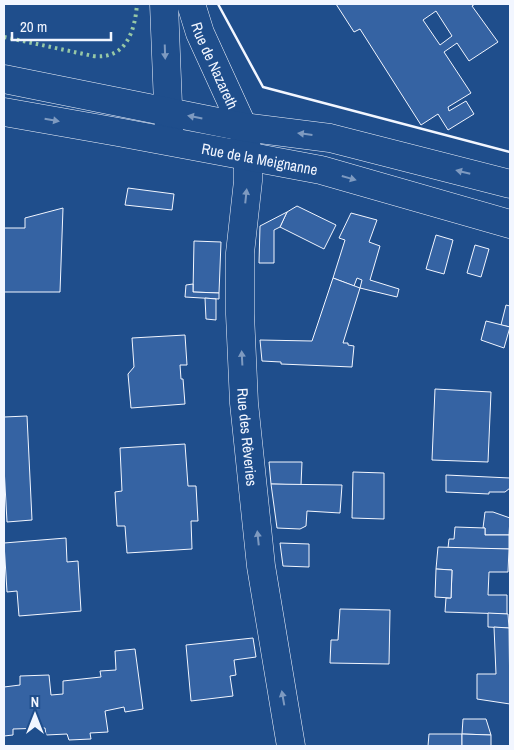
<svg xmlns="http://www.w3.org/2000/svg" width="514" height="750" viewBox="0 0 514 750" font-family="'Archivo Narrow',sans-serif">
<style>
.building{fill:#3563a3;stroke:#f2f6ff;fill-rule:evenodd}
.lines{fill:none;stroke-linecap:round;stroke-linejoin:round}
.minor-casing{stroke:#f2f6ff;stroke-width:29}
.minor{stroke:#1f4e8c;stroke-width:28}
.hedge{stroke:#97c8a6;stroke-width:4;stroke-dasharray:2.5 4;stroke-linecap:butt}
.wall{stroke:#f2f6ff;stroke-width:2.5}
.oneway{fill:#7e9ac0}
.labels{text-anchor:middle;dominant-baseline:central;stroke-width:4;stroke-linejoin:round;paint-order:stroke}
.street-label{font-size:15px;fill:#f2f6ff;stroke:#1f4e8c}
</style>
<rect width="100%" height="100%" fill="#1f4e8c"/>
<g class="building">
<path d="M336,4H475L472,6L498,42L469,61L457,43L444,52L471,93L448,107L449,111L466,101L474,114L448,130L438,114L421,125L360,29L354,32ZM436,11L452,36L440,45L423,20Z"/>
<path d="M128,188L174,194L172,210L125,205Z"/>
<path d="M297,206L336,225L324,249L280,227L287,212Z"/>
<path d="M63,208L60,292H4V228H25V218Z"/>
<path d="M287,212L280,227L274,230V263H259L260,226Z"/>
<path d="M351,213L377,220L369,242L380,246L370,280L399,289L397,297L360,288L362,280L357,278L354,286L333,278L345,240L339,238Z"/>
<path d="M436,235L453,240L444,274L426,269Z"/>
<path d="M194,241L221,242L219,293L193,292Z"/>
<path d="M475,245L489,249L481,277L467,273Z"/>
<path d="M333,278L360,288L343,343H348V345L354,346L352,367L281,364V362L262,361L260,340L312,341Z"/>
<path d="M193,284V292L219,293V299L185,297L186,285Z"/>
<path d="M205,298L216,299V320L206,319Z"/>
<path d="M506,305L510,306V327L501,325Z"/>
<path d="M486,321L510,327L504,348L481,340Z"/>
<path d="M185,335L187,365H180L181,379H183L185,404L131,408L128,374L134,367L132,338Z"/>
<path d="M435,389L491,392L488,462L432,460Z"/>
<path d="M27,416L32,520L7,522L4,467V417Z"/>
<path d="M185,444L188,486H196L198,521H191L192,549L127,553L125,526H117L115,492L122,491L120,448Z"/>
<path d="M269,462H302L301,485L271,484Z"/>
<path d="M353,472L384,473V519L352,518Z"/>
<path d="M446,475L510,478V488L505,492H489V494L446,492Z"/>
<path d="M271,484L342,485L340,513L307,511L306,526L300,529L277,528Z"/>
<path d="M485,512H493L510,518L509,535H485V528H483Z"/>
<path d="M455,527L485,528V535H509V549L448,548L449,539H454Z"/>
<path d="M66,538L67,562L78,561L81,611L19,616L17,591L7,592L4,543Z"/>
<path d="M280,543L309,544V567L283,566Z"/>
<path d="M438,547L509,549L508,572H489L488,595H507V614L445,612L446,598H451L452,570L436,569Z"/>
<path d="M436,569L452,570L451,598L435,597Z"/>
<path d="M340,609L390,610L389,664L330,663L331,640H338Z"/>
<path d="M488,613L508,614L509,628L488,627Z"/>
<path d="M494,627L509,628L510,704L477,699V674H496Z"/>
<path d="M253,638L256,657L234,660L236,675L230,676L233,696L191,701L186,645Z"/>
<path d="M135,649L143,709L125,712L124,707L105,711L108,732L90,733L91,739L69,740L67,734L46,735L45,728L13,729V735L4,736V687L20,685V676L49,675L51,695L63,694V681L101,677L100,671L116,670L115,651Z"/>
<path d="M463,719H486L491,735L462,734Z"/>
<path d="M429,734H462V746H428Z"/>
<path d="M462,734L491,735V746H462Z"/>
</g>
<g class="lines">
<g class="minor-casing">
<g id="minor">
<path d="M164,4L169,130"/>
<path id="s1" d="M191,4L200,33L243,127L248,155V181L240,253V314L244,403L261,566L291,746"/>
<path d="M4,79L243,127L330,138L510,184"/>
<path id="s2" d="M4,112L118,132L321,170L510,224"/>
</g>
</g>
<use href="#minor" class="minor"/>
<path class="hedge" d="M4,37L93,56C126,60 135,31 137,4"/>
<path class="wall" d="M218,4L263,87L510,152"/>
</g>
<defs><path id="oneway-solid" d="M-6-.8H1V-3.2L6.5 0L1 3.2V.8H-6Z" transform="scale(1.25)"/></defs>
<g class="oneway">
<use href="#oneway-solid" transform="translate(165 52) rotate(88)"/>
<use href="#oneway-solid" transform="translate(195 117) rotate(-169)"/>
<use href="#oneway-solid" transform="translate(52 120) rotate(10)"/>
<use href="#oneway-solid" transform="translate(305 134) rotate(-173)"/>
<use href="#oneway-solid" transform="translate(463 172) rotate(-166)"/>
<use href="#oneway-solid" transform="translate(349 178) rotate(16)"/>
<use href="#oneway-solid" transform="translate(246 196) rotate(-84)"/>
<use href="#oneway-solid" transform="translate(242 358) rotate(-93)"/>
<use href="#oneway-solid" transform="translate(258 538) rotate(-96)"/>
<use href="#oneway-solid" transform="translate(283 698) rotate(-100)"/>
</g>
<g class="labels">
<g class="street-label">
<text stroke="none"><textPath href="#s1" startOffset="66">Rue de Nazareth</textPath></text>
<text stroke="none"><textPath href="#s2" startOffset="260">Rue de la Meignanne</textPath></text>
<text stroke="none"><textPath href="#s1" startOffset="445">Rue des Rêveries</textPath></text>
</g>
</g>
<rect width="514" height="750" fill="none" stroke="#f2f6ff" stroke-width="10"/>
<g transform="translate(35 715)" stroke="#1f4e8c" stroke-width="4" paint-order="stroke">
<path d="M0-4L9 19L0 12L-9 19Z" fill="#f2f6ff"/>
<text y="-8" font-size="14" font-weight="bold" text-anchor="middle" fill="#f2f6ff">N</text>
</g>
<path d="M12 32v8h99v-8" fill="none" stroke="#f2f6ff" stroke-width="2.5"/>
<text x="20" y="32" font-size="15" fill="#f2f6ff" stroke="#1f4e8c" stroke-width="4" paint-order="stroke">20 m</text>
</svg>
